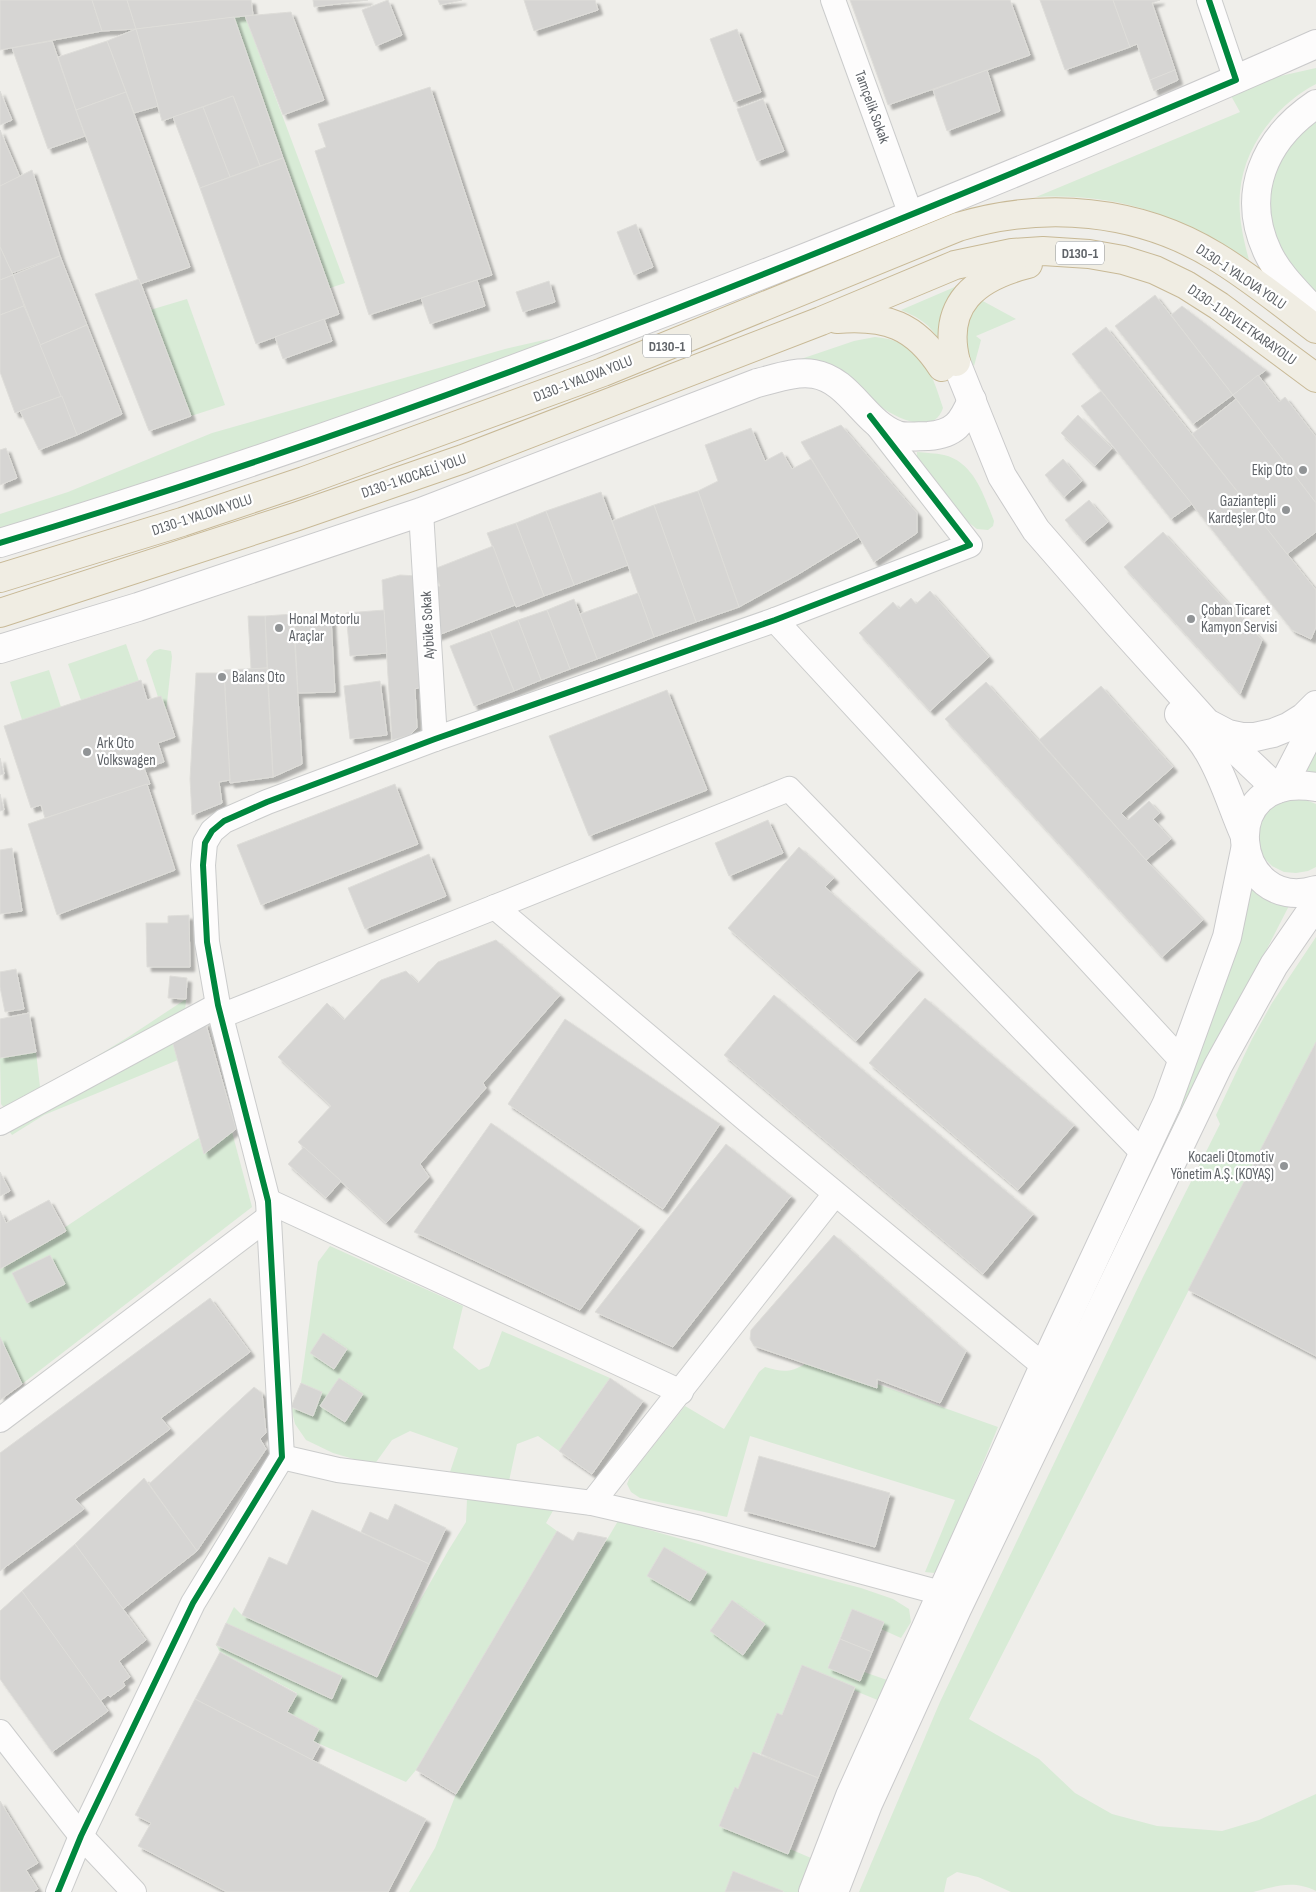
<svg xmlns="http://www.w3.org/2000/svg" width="1316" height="1892" viewBox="0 0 1316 1892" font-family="'Sofia Sans Condensed',sans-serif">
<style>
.green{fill:#d8ebd6}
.building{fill:#d6d5d3;stroke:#deddd9;filter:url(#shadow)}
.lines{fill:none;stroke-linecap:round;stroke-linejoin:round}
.street-casing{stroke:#cbcccc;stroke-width:26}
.secondary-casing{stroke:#cacacb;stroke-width:30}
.highway-casing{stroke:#c8b996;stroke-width:30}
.street{stroke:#fdfcfc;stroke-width:24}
.secondary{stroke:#fdfcfc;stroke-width:28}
.highway{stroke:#f0ede3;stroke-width:28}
.cycleway-casing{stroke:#fff;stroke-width:9}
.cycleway{stroke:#00873e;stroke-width:6}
.poi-dot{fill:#919496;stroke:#fff;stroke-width:2}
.labels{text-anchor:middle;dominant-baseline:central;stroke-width:4.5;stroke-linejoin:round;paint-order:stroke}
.shield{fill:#fff;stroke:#8f9295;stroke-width:1}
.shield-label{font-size:14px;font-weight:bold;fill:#5f6368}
.street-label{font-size:15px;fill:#5f6368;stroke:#fff}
.poi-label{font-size:15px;fill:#5f6368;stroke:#fff;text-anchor:start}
</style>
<defs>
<filter id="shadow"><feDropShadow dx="4.5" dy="4.5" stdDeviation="1" flood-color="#0004"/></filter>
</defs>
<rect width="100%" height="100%" fill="#efeeea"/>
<g class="green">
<path d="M245,16L345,283L330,288L234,17Z"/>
<path d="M1316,68V84C1276,105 1244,146 1240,192C1238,216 1243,238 1249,260C1177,216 1123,193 1036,197L1240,112L1230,94L1276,77Z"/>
<path d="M1316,118V296L1305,288L1276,243L1268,205L1276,168L1289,143Z"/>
<path d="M957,286C942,304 939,315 939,339C927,322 919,318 901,310Z"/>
<path d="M187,299L225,405L191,416L150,310Z"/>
<path d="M981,300L1016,319L976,336L981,340L974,366C958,342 964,322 981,300Z"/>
<path d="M570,337L363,412L0,529V514L68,492L212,433L505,349L544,340Z"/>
<path d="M875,337C920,341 931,369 943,408C934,436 897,419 880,406C867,396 858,381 843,372C830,363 814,363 798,360L854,341Z"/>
<path d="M917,452C926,453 935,453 944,455C974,462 984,496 994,521L993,526L988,530L977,529L968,522L955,510L917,461Z"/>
<path d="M126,644L139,681L81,700L68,664Z"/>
<path d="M160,649L171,651L172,657L166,712L161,696L158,697L146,660L154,651Z"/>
<path d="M49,670L61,707L22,720L10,682Z"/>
<path d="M1316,740V776L1305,772Z"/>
<path d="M1301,798L1316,804V867L1308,871L1296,873L1284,872L1272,866L1263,857L1258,845L1260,820L1277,802Z"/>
<path d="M1246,884L1292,900L1121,1233L1115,1228Z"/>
<path d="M1316,937V1042L969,1719L1039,1759L1075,1793L1112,1814L1157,1826L1222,1831L1259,1820L1316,1794V1891C1293,1880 1277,1886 1253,1892H1011L978,1877L957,1872L947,1878L944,1892H859L940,1702L1143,1277L1220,1124L1216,1115L1252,1039L1272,1003Z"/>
<path d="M186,999L185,1012L5,1109L1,1104L0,1058L36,1052L40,1087L84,1064L130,1036Z"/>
<path d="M189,1032L174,1044L178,1060L44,1115L12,1135L9,1131Z"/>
<path d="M232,1132L252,1207L22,1384L0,1337V1269L66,1232L64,1228L199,1138L204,1154Z"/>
<path d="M330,1246L463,1306L453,1348L479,1370L489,1366L502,1331L610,1378L559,1451L538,1436L517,1444L509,1481L450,1472L458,1448L410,1431L392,1440L374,1465L333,1453L306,1440L295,1424L291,1407L301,1383L318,1262Z"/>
<path d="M805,1364L877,1388V1384L998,1427L939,1568L934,1573L925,1572L955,1500L750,1436L727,1517L640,1498L631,1492L627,1484L631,1474L685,1406L724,1429L759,1372L765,1367C782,1372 790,1373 805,1364Z"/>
<path d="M467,1499L554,1509L546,1523L557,1531L416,1770L406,1782L313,1741L319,1729L287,1712L297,1693L220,1652L216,1645L331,1699L342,1677L226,1623L234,1607L242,1615L377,1677L448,1551L466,1522Z"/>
<path d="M618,1521L751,1559L861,1588L893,1599L909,1609L911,1622L901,1638L881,1629L884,1622L852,1609L828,1667L864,1672L890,1681L880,1701L853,1690L854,1687L802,1666L782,1715L777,1714L761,1754L753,1752L738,1789L735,1788L719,1826L788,1854L790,1849L811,1858L798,1892H785L733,1871L725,1892H409L435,1848L456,1794Z"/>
</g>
<g class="building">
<path d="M0,0H92L102,31L0,50Z"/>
<path d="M92,0H127L136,29L102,31Z"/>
<path d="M127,0H251L253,15L136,29Z"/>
<path d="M313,0H368L314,7Z"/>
<path d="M388,0L402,35L376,46L362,10Z"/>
<path d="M438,0H462L440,5Z"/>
<path d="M524,0H595L598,10L534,31Z"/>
<path d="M850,0H1010L1030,55L888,105Z"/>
<path d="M1040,0H1113L1130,47L1065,70Z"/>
<path d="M1113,0H1160L1152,3L1175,70L1150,80L1137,44L1130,47Z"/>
<path d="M291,12L324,100L283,115L245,16Z"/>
<path d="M234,17L283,158L260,166L233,96L162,121L136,29Z"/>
<path d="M136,29L158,106L134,113L107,41Z"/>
<path d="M737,29L761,92L734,102L710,39Z"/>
<path d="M52,41L85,136L48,149L12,48Z"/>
<path d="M107,41L126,92L76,110L58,57Z"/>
<path d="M987,70L1000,111L947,131L933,90Z"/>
<path d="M1175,70L1178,80L1154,91L1150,80Z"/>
<path d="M430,87L492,275L369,315L315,151L326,147L318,124Z"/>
<path d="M0,91L12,120L0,125Z"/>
<path d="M126,92L190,267L140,284L76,110Z"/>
<path d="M233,96L260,166L230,177L203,107Z"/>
<path d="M763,99L784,151L757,161L737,109Z"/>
<path d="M203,107L230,177L200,188L173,117Z"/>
<path d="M0,130L20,177L0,186Z"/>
<path d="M283,158L339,314L256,344L200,188Z"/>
<path d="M32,170L60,256L12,273L0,247V186Z"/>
<path d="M636,224L653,267L634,275L617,232Z"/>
<path d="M0,247L13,275L0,280Z"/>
<path d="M60,256L87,325L40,345L13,275Z"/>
<path d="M13,275L24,306L0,315V280Z"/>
<path d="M139,279L191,416L149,431L95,294Z"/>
<path d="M477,280L485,306L430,324L421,298Z"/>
<path d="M549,281L555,302L523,312L516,292Z"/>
<path d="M1155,295L1233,395L1193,424L1115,326Z"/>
<path d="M24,306L62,396L15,413L0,372V315Z"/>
<path d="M1182,306L1266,370L1233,395L1171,315Z"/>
<path d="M324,319L332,341L283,359L275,337Z"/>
<path d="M87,325L122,414L77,435L40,345Z"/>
<path d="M1106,327L1316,590V627L1311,639L1292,630L1072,354Z"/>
<path d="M1258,375L1279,402L1285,397L1316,437V503L1233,395Z"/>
<path d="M1101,391L1192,504L1171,519L1081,406Z"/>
<path d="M62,396L77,435L39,450L20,411Z"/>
<path d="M1236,399L1316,503V532L1287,554L1192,434Z"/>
<path d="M1078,415L1112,448L1095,466L1061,433Z"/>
<path d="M841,425L917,513V533L874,562L801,442Z"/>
<path d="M751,428L765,461L782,452L792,469L811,459L859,537L797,575L739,607L698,491L718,481L705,445Z"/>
<path d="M6,448L17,478L0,485V450Z"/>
<path d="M1063,459L1082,481L1064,497L1045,475Z"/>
<path d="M698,491L739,607L696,622L654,505Z"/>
<path d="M601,492L628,565L574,585L546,511Z"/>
<path d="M1089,500L1108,522L1084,542L1065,520Z"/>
<path d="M654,505L696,622L654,637L612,521Z"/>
<path d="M546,511L574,585L544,596L516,523Z"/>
<path d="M516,523L544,596L516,607L487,533Z"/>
<path d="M1163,532L1262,640L1240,694L1124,567Z"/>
<path d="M493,546L515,605L436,636L432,589L440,586L434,569Z"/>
<path d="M400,575L418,576L421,687L415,689L417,728L410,735L392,740L382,580Z"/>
<path d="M930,591L989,657L930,711L859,633L893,602L899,609L911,598L916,604Z"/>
<path d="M638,593L654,637L597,659L580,614Z"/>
<path d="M574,599L597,659L570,669L547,610Z"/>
<path d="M384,610L387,653L350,656L346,613Z"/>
<path d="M547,610L570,669L541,680L518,620Z"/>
<path d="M293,614L302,764L273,777L265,616Z"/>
<path d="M248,616H265L267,668L251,669Z"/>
<path d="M331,618L335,692L298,693L294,619Z"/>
<path d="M518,620L541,680L514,691L490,631Z"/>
<path d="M490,631L514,691L474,706L450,646Z"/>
<path d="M267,668L273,777L230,783L224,670Z"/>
<path d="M196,673H224L230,780L219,782L222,803L192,815L190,779Z"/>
<path d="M141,680L147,700L161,696L175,737L158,743L164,762L144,768L150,784L45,818L41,805L31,808L4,726Z"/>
<path d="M380,681L387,735L350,739L344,686Z"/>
<path d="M986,682L1146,860L1203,920L1162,957L945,719Z"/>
<path d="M1101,686L1173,767L1121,813L1128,820L1149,801L1160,813L1153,819L1171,839L1146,860L1039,740Z"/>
<path d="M667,690L707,790L589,836L549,736Z"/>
<path d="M0,758L4,774L0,775Z"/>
<path d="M147,784L175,870L57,915L28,824Z"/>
<path d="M395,784L418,844L261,905L237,845Z"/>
<path d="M0,794L4,810L0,811Z"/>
<path d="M768,820L783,853L729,876L715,843Z"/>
<path d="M799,847L834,878L825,887L919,970L856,1041L728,928Z"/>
<path d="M12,848L22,911L0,914V850Z"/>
<path d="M429,854L446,896L365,929L348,888Z"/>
<path d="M189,915L190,967H147L146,923H168V916Z"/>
<path d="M496,940L560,995L483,1083L486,1088L420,1164L429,1177L386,1223L298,1142L331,1106L278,1057L327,1003L344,1020L381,980L406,971L418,983L438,962Z"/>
<path d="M16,969L24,1009L5,1012L0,987V972Z"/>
<path d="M170,976L187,978L186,999L168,998Z"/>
<path d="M774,995L1033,1214L983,1274L724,1055Z"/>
<path d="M925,998L1074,1125L1018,1190L869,1063Z"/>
<path d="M29,1013L36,1052L0,1058V1019Z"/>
<path d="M565,1019L720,1124L663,1209L508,1104Z"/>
<path d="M205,1021L236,1129L204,1154L173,1044Z"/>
<path d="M1316,1042V1356L1188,1290Z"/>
<path d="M491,1123L640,1227L580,1310L414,1232Z"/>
<path d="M726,1144L791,1196L673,1347L595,1312Z"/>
<path d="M304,1147L341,1181L326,1198L288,1164Z"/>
<path d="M0,1172L10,1191L0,1196Z"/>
<path d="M49,1200L66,1231L0,1269V1211L6,1223Z"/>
<path d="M834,1235L966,1351L940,1403L877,1379V1388L754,1346L750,1339L751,1330Z"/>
<path d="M50,1255L65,1284L27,1303L12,1273Z"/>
<path d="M210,1298L250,1352L161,1418L170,1429L75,1499L84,1509L0,1571V1453Z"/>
<path d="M323,1333L347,1349L334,1369L310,1353Z"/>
<path d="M0,1337L22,1384L0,1400Z"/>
<path d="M339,1378L363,1394L345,1422L320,1406Z"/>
<path d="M610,1378L643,1401L592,1474L559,1451Z"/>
<path d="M301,1383L322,1392L313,1416L291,1407Z"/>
<path d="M254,1387L262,1393L266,1433L260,1439L266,1449L197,1551L149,1484Z"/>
<path d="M759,1456L890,1493L875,1547L744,1511Z"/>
<path d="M144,1478L197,1551L123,1609L75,1544Z"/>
<path d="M395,1504L446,1528L429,1564L361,1532L370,1512L388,1520Z"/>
<path d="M312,1510L429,1564L377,1677L242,1615L269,1557L287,1565Z"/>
<path d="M557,1531L573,1541L578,1532L607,1538L456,1794L416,1770Z"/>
<path d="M75,1544L146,1640L119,1661L130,1677L123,1682L125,1686L110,1697L108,1695L100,1701L22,1591Z"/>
<path d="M664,1547L707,1572L690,1601L647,1576Z"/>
<path d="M22,1591L108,1711L52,1752L0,1679V1611Z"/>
<path d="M732,1600L765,1624L743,1655L710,1631Z"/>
<path d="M852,1609L884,1622L872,1652L840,1639Z"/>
<path d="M226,1623L342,1676L332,1699L216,1645Z"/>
<path d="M840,1639L872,1652L860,1681L828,1668Z"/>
<path d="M220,1652L297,1694L287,1712L319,1729L313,1741L320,1745L312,1760L195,1699Z"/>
<path d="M802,1665L855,1687L818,1778L761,1754L777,1713L782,1715Z"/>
<path d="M195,1699L426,1819L388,1892H227L138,1846L151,1823L135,1815Z"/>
<path d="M753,1752L818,1778L788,1854L719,1826L735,1787L738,1789Z"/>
<path d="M0,1801L38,1863L26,1870L38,1889L33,1892H0Z"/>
<path d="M733,1871L783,1891V1892H725Z"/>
</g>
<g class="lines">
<g class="street-casing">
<g id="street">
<path d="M833,0L911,215"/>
<path d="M1209,0L1236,80"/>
<path d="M421,512L435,739"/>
<path d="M775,620L1182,1061"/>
<path d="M495,907L789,789L1143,1153"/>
<path d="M221,1016L495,907L748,1121L1044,1366"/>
<path d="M0,1123L218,1005"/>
<path d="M268,1201L681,1392"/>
<path d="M0,1420L269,1217"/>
<path d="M282,1457L338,1470L592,1503L700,1528L941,1593"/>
<path d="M592,1503L835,1194"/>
<path d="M0,1732L81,1836L134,1892"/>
<path d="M58,1892L81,1836L193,1603L282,1457L268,1201L218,1005L207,942L203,865L205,843L212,831L224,821L267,802L435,739L775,620L970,545L876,424"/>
</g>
</g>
<g class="secondary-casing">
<g id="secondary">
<path d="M1316,104C1264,139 1240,194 1268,253C1279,276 1299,294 1316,313"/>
<path d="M956,362L1002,476L1036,530L1116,622L1207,723L1228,734L1242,737H1255L1273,733L1288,727L1304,717L1316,705"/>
<path d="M0,543C273,460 541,362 807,257C977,189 1148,119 1316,44"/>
<path d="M0,649L138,607L421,512L757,383C774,379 795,371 814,374C850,380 864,423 897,435C906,438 918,436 928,436C955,434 962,423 972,400"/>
<path d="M1179,714C1189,726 1200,737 1208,751C1224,777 1232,807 1244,834"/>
<path d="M1215,730L1277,789"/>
<path d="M1282,787L1316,721"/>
<path d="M1316,787C1212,769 1231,916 1316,890"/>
<path d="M813,1892L850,1796L1044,1366L1167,1103L1227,937L1245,850"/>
<path d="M834,1892L868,1804L957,1609L1218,1066L1274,965L1316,904"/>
</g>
</g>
<g class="highway-casing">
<g id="highway">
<path d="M837,319C886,315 915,325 942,367"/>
<path d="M956,362C941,304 976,277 1028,264"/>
<path d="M0,578L182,522L304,481L603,372L958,227C1044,201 1138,209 1215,256C1250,277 1283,304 1316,329"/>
<path d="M0,613L295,517L463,459L821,321L955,265L1012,253L1043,251L1089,254L1123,260L1155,270L1186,285L1219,306L1316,378"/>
</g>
</g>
<use href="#street" class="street"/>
<use href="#secondary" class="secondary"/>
<use href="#highway" class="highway"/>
<g class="cycleway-casing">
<g id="cycleway">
<path d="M0,543C220,477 438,401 652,318C848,242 1042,161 1236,80L1209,0"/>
<path d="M58,1892L81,1836L193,1603L282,1457L268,1201L218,1005L207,942L203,865L205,843L212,831L224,821L267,802L435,739L775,620L970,545L870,416"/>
</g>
</g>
<use href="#cycleway" class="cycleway"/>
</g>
<g class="poi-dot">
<circle cx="1303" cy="470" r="5"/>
<circle cx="1286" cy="510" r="5"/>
<circle cx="1191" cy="619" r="5"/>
<circle cx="279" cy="628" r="5"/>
<circle cx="222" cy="677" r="5"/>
<circle cx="87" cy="752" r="5"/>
<circle cx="1284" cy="1166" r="5"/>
</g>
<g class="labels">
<g class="shield">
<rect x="1056" y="241.5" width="48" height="23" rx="4"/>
<rect x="643" y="334.5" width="48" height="23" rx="4"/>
</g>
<g class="shield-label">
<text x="1080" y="253">D130-1</text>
<text x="667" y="346">D130-1</text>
</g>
<g class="street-label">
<text transform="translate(872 107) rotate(70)">Tamçelik Sokak</text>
<text transform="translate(1241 277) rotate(34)">D130-1 YALOVA YOLU</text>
<text transform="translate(1242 325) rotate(35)">D130-1 DEVLETKARAYOLU</text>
<text transform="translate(583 379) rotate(-21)">D130-1 YALOVA YOLU</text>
<text transform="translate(414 476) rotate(-19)">D130-1 KOCAELİ YOLU</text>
<text transform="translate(202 515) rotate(-18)">D130-1 YALOVA YOLU</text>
<text transform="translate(428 625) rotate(-93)">Aybüke Sokak</text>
</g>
<g class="poi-label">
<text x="1293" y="470" text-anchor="end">Ekip Oto</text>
<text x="1276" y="501" text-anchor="end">Gaziantepli<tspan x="1276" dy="17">Kardeşler Oto</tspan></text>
<text x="1201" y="610">Çoban Ticaret<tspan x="1201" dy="17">Kamyon Servisi</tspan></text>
<text x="289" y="619">Honal Motorlu<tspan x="289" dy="17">Araçlar</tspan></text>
<text x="232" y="677">Balans Oto</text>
<text x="97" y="743">Ark Oto<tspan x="97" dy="17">Volkswagen</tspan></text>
<text x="1274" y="1157" text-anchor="end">Kocaeli Otomotiv<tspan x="1274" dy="17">Yönetim A.Ş. (KOYAŞ)</tspan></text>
</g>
</g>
</svg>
